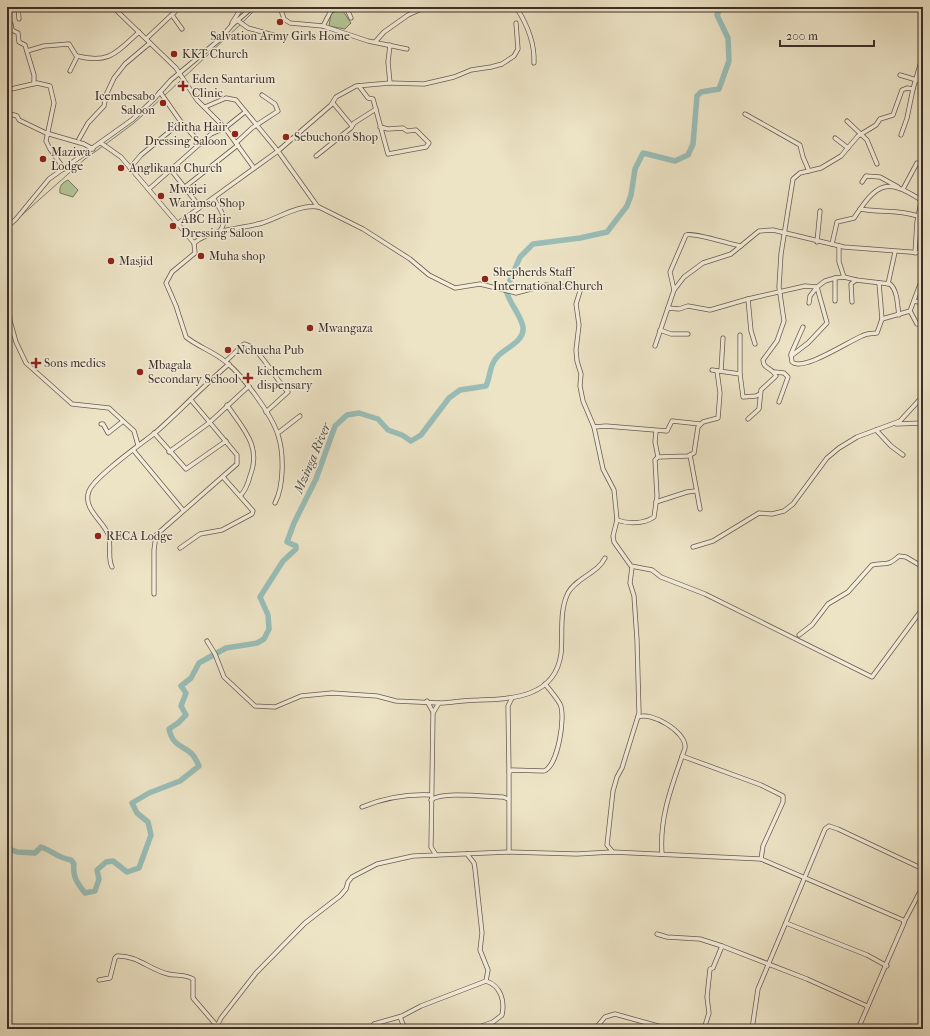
<svg xmlns="http://www.w3.org/2000/svg" width="930" height="1036" viewBox="0 0 930 1036" font-family="'IM FELL French Canon',serif">
<style>
.green{fill:#b5c597;stroke:#787a60}
.lines{fill:none;stroke-linecap:round;stroke-linejoin:round}
.stream{stroke:#74847f;stroke-width:1}
.river{stroke:#99beb8;stroke-width:5.5}
.minor-casing{stroke:#685c50;stroke-width:5}
.minor{stroke:#f3edda;stroke-width:3.5}
.poi-dot{fill:#8f2418;stroke:#f3edda;stroke-width:1.5}
.labels{text-anchor:middle;dominant-baseline:central;stroke-width:3;stroke-linejoin:round;paint-order:stroke}
.poi-label{font-size:12px;fill:#3c2e29;stroke:#f3edda;text-anchor:start}
.water-label{font-size:13px;font-style:italic;fill:#53524d;stroke:#f3edda}
</style>
<rect width="100%" height="100%" fill="#ede4c6"/>
<filter id="stains"><feTurbulence type="fractalNoise" baseFrequency=".005" numOctaves="4"/><feColorMatrix values="0 0 0 0 .2 0 0 0 0 .09 0 0 0 0 .02 0 0 0 .5 -.17"/></filter>
<radialGradient id="worn" r=".72"><stop offset=".6" stop-color="#630" stop-opacity="0"/><stop offset="1" stop-color="#630" stop-opacity=".3"/></radialGradient>
<g class="green">
<path d="M341,8L351,23L345,29L329,26L331,14Z"/>
<path d="M68,180L78,190L73,197L60,193C59,186 62,183 68,180Z"/>
</g>
<g class="lines">
<g class="stream">
<path d="M243,22L258,7"/>
<path d="M164,96L241,24"/>
<path d="M106,144L134,123L162,98"/>
<path d="M22,215L85,159L103,146"/>
</g>
<path class="river" d="M7,848L17,852L35,853L41,847C53,851 58,858 71,860L74,864C72,877 78,884 85,893L95,891L99,879L97,870L106,862L113,861L127,872L139,868L151,835L148,822L137,813L132,803L149,793L180,781L199,766C197,762 195,757 192,754C183,745 173,747 169,729L178,723L186,715L181,706L186,693L181,686L191,678L199,663L226,648L257,643L264,639L269,629L268,615L260,597L283,561L296,549V546L287,542L294,523L316,479L335,426L347,415L359,413L378,419L388,430L402,435L411,441L421,435L449,398L460,390L486,386C491,375 489,365 498,356C507,347 525,341 523,327C521,315 509,303 506,290L520,257L533,244L580,238L607,232L627,206L631,195L635,169L643,153L675,161L688,155L693,144L697,96L701,92L719,89L729,61L728,38L717,15L721,7"/>
<g class="minor-casing">
<g id="minor">
<path d="M18,7L19,19"/>
<path d="M116,7L118,12L176,68L197,100L225,128L254,168"/>
<path d="M280,7L284,19L290,23L323,26L368,41L407,49"/>
<path d="M346,7L351,18"/>
<path d="M516,7C527,24 535,42 534,63"/>
<path d="M172,15L182,29"/>
<path d="M237,20L248,28L280,37"/>
<path d="M7,22L11,24L12,30L18,33L19,42L25,45L34,75V84"/>
<path d="M232,23L242,7"/>
<path d="M323,26L333,7"/>
<path d="M146,39L180,7"/>
<path d="M375,42L384,32L408,15L426,7"/>
<path d="M27,51L44,46L69,44L77,57L70,71"/>
<path d="M77,56C109,64 116,53 139,32"/>
<path d="M900,75L923,82"/>
<path d="M390,83L424,84L454,77L471,70L491,67L502,64L514,56L518,49L516,23"/>
<path d="M359,86L368,98L373,99L388,154L426,147L429,143L416,130L407,131L403,128L388,129L380,127"/>
<path d="M7,90L37,83L50,86L54,103L46,141L50,149L64,169"/>
<path d="M160,92L181,122L201,144"/>
<path d="M333,103L352,126"/>
<path d="M205,107L226,98L236,100L278,151L318,207"/>
<path d="M7,113L17,116L19,120L46,133L84,144L93,149"/>
<path d="M745,114L800,145L803,157L809,171"/>
<path d="M847,121L867,140L877,164"/>
<path d="M901,135L907,118L913,89"/>
<path d="M835,138L848,148"/>
<path d="M79,139L88,123L104,106L106,95L114,78L125,64L150,43"/>
<path d="M237,142L252,128L278,111L275,104L262,95"/>
<path d="M101,143L121,157L194,243L195,253L172,272L166,283L176,306L186,337C198,347 215,352 227,363C243,376 272,415 278,435C284,453 284,486 275,503"/>
<path d="M316,156L351,128L354,123L376,109"/>
<path d="M130,168L141,155L181,122"/>
<path d="M171,170L200,207"/>
<path d="M862,182L866,176L880,177L898,187"/>
<path d="M185,187L238,145"/>
<path d="M149,189L211,134L225,128L245,112"/>
<path d="M903,189L917,163"/>
<path d="M214,199C221,210 229,221 219,232"/>
<path d="M860,209C882,213 896,209 918,216"/>
<path d="M177,224L278,151L331,105L336,97L356,86L390,83L388,62L390,45"/>
<path d="M7,227L16,219L49,179L133,119L154,99L171,80L219,40L232,25L253,7"/>
<path d="M817,242L820,211"/>
<path d="M194,243C212,229 240,229 262,223C281,217 299,204 319,207L363,229L410,259L429,275L455,288L480,284L516,293L546,285L581,288L576,304L579,325L576,350L577,361L581,374L580,386L583,401L594,427L603,469L614,490L617,520L613,536L614,542L631,566L652,570L661,577L705,594L872,677L923,608"/>
<path d="M832,244L837,222L854,218C876,185 885,176 921,200"/>
<path d="M839,246V262L844,277"/>
<path d="M915,253L917,222L923,192"/>
<path d="M7,278L10,321L16,342L26,363L72,404L109,408L134,431L138,445"/>
<path d="M835,278V301"/>
<path d="M888,284L895,252"/>
<path d="M674,290L670,272L686,235C694,232 729,244 741,246"/>
<path d="M748,299L751,331L755,344"/>
<path d="M914,301L923,303"/>
<path d="M852,302L851,284L856,280"/>
<path d="M668,308L679,309L688,306L710,310L748,299L805,286L817,287L825,281L835,278L844,277L856,280L890,284C898,291 897,305 899,315"/>
<path d="M910,311L917,324L923,326"/>
<path d="M882,319L910,311L923,276"/>
<path d="M803,327L791,354L792,362C803,372 849,341 862,336C867,333 871,334 877,333L882,319L879,283"/>
<path d="M660,330L671,334H688"/>
<path d="M740,335V374"/>
<path d="M655,346L674,290L684,277L703,263L731,254L759,231L773,230L844,247L923,253"/>
<path d="M791,356L808,343L827,323L817,287L810,296L809,303"/>
<path d="M226,361L244,344C260,347 276,381 288,392L266,412"/>
<path d="M712,370L740,374L743,397L756,396L760,394"/>
<path d="M721,371L723,338"/>
<path d="M775,372L784,373L788,377L779,402"/>
<path d="M227,405C243,429 262,446 250,476C248,484 246,490 240,496"/>
<path d="M748,419L759,409L761,390L776,376C773,368 763,369 763,360L777,341L784,321L779,287L781,254L793,179L800,173L821,168L841,156L858,136L876,125L880,119L893,115L902,90L907,88L913,89L920,65L923,62"/>
<path d="M101,424H103L108,433L122,422"/>
<path d="M896,424L923,423"/>
<path d="M594,427L606,426L667,431L672,421L700,424"/>
<path d="M876,430L891,446L903,455"/>
<path d="M656,431L655,442L658,457"/>
<path d="M154,433L186,469L226,441"/>
<path d="M278,433L300,416"/>
<path d="M134,451L183,510"/>
<path d="M169,452L209,423L249,386"/>
<path d="M690,455L700,509"/>
<path d="M656,502L687,492L695,491"/>
<path d="M617,520C628,524 644,524 654,517L657,496L655,460L658,457L688,456L694,453L698,427L703,422L718,418L720,393L717,371"/>
<path d="M693,547L713,541L759,513L772,514L784,511L793,504L827,458L839,448L857,437L900,421L923,396"/>
<path d="M180,548L200,534L222,530L252,514L253,511L223,477"/>
<path d="M112,567C107,557 112,545 108,534C103,521 82,508 89,491C94,477 141,444 155,433C180,411 203,386 229,364"/>
<path d="M154,594V550L156,535L237,464V455L191,400"/>
<path d="M799,635L812,625L828,604L848,592L872,565C886,562 887,567 899,556L906,557L923,567"/>
<path d="M207,641L215,654L224,677L255,706L275,707L301,696L332,693L377,696L396,701L439,703"/>
<path d="M427,701L433,712"/>
<path d="M638,717C651,711 687,732 685,748C673,783 659,816 662,854"/>
<path d="M682,756L761,785L783,796V802L763,846L761,859"/>
<path d="M509,772L508,706L512,698"/>
<path d="M431,800C442,791 488,797 503,797L508,799"/>
<path d="M362,807C384,798 408,794 431,795"/>
<path d="M612,851L607,845L613,791L617,777L622,768L639,713L637,640L634,596L630,583L632,567"/>
<path d="M509,852V772L512,770L544,771C558,766 566,716 560,704C556,697 550,690 545,684"/>
<path d="M436,855L431,847L433,713L439,703H443C455,702 467,700 479,700C513,699 555,697 561,654C563,634 559,611 568,593C576,578 598,573 605,558"/>
<path d="M904,922L923,886"/>
<path d="M786,923L867,955L887,966"/>
<path d="M657,934L667,937L700,939L722,946L807,979L867,1006"/>
<path d="M99,980L110,978L115,958L117,956C137,955 150,970 168,974C176,976 186,974 193,979V998L217,1026"/>
<path d="M400,1017L405,1029"/>
<path d="M218,1029V1024L221,1018L256,973L305,923L340,896L346,889L348,882L352,877L377,864L413,856L509,852L577,854L612,852L761,859L903,920L904,923L858,1029"/>
<path d="M370,1029L374,1024L402,1016L421,1006L486,981L488,970L480,950L482,933L475,869L474,863L467,854"/>
<path d="M473,1029L493,1022L502,1015C505,1001 501,986 486,981"/>
<path d="M595,1029L605,1017L615,1014L669,1029"/>
<path d="M704,1029L709,1013L707,997L710,969L713,968L722,946"/>
<path d="M752,1029L758,989L825,829L829,826L838,829L923,869"/>
</g>
</g>
<use href="#minor" class="minor"/>
</g>
<g class="poi-dot">
<circle cx="280" cy="22" r="4"/>
<circle cx="174" cy="54" r="4"/>
<path d="M181 80h4v4h4v4h-4v4h-4v-4h-4v-4h4z"/>
<circle cx="163" cy="103" r="4"/>
<circle cx="235" cy="134" r="4"/>
<circle cx="286" cy="137" r="4"/>
<circle cx="43" cy="159" r="4"/>
<circle cx="121" cy="168" r="4"/>
<circle cx="161" cy="196" r="4"/>
<circle cx="173" cy="226" r="4"/>
<circle cx="201" cy="256" r="4"/>
<circle cx="111" cy="261" r="4"/>
<circle cx="485" cy="279" r="4"/>
<circle cx="310" cy="328" r="4"/>
<circle cx="228" cy="350" r="4"/>
<path d="M34 357h4v4h4v4h-4v4h-4v-4h-4v-4h4z"/>
<circle cx="140" cy="372" r="4"/>
<path d="M246 372h4v4h4v4h-4v4h-4v-4h-4v-4h4z"/>
<circle cx="98" cy="536" r="4"/>
</g>
<g class="labels">
<g class="poi-label">
<text x="280" y="36" text-anchor="middle">Salvation Army Girls Home</text>
<text x="182" y="54">KKT Church</text>
<text x="192" y="79">Eden Santarium<tspan x="192" dy="14">Clinic</tspan></text>
<text x="155" y="96" text-anchor="end">Icembesabo<tspan x="155" dy="14">Saloon</tspan></text>
<text x="227" y="127" text-anchor="end">Editha Hair<tspan x="227" dy="14">Dressing Saloon</tspan></text>
<text x="294" y="137">Sebuchono Shop</text>
<text x="51" y="152">Maziwa<tspan x="51" dy="14">Lodge</tspan></text>
<text x="129" y="168">Anglikana Church</text>
<text x="169" y="189">Mwajei<tspan x="169" dy="14">Waramso Shop</tspan></text>
<text x="181" y="219">ABC Hair<tspan x="181" dy="14">Dressing Saloon</tspan></text>
<text x="209" y="256">Muha shop</text>
<text x="119" y="261">Masjid</text>
<text x="493" y="272">Shepherds Staff<tspan x="493" dy="14">International Church</tspan></text>
<text x="318" y="328">Mwangaza</text>
<text x="236" y="350">Nchucha Pub</text>
<text x="44" y="363">Sons medics</text>
<text x="148" y="365">Mbagala<tspan x="148" dy="14">Secondary School</tspan></text>
<text x="257" y="371">kichemchem<tspan x="257" dy="14">dispensary</tspan></text>
<text x="106" y="536">RECA Lodge</text>
</g>
<g class="water-label">
<text transform="translate(312 458) rotate(-67)">Mzinga River</text>
</g>
</g>
<rect width="930" height="1036" fill="none" stroke="#ede4c6" stroke-width="24"/>
<rect x="8" y="8" width="914" height="1020" fill="none" stroke="#3c2e29" stroke-width="2"/>
<rect x="12" y="12" width="906" height="1012" fill="none" stroke="#3c2e29"/>
<path d="M780 40v6h94v-6" fill="none" stroke="#3c2e29" stroke-width="2"/>
<text x="786" y="40" font-size="12" fill="#3c2e29" stroke="#f3edda" stroke-width="3" paint-order="stroke">200 m</text>
<rect width="100%" height="100%" filter="url(#stains)"/>
<rect width="100%" height="100%" fill="url(#worn)"/>
</svg>
